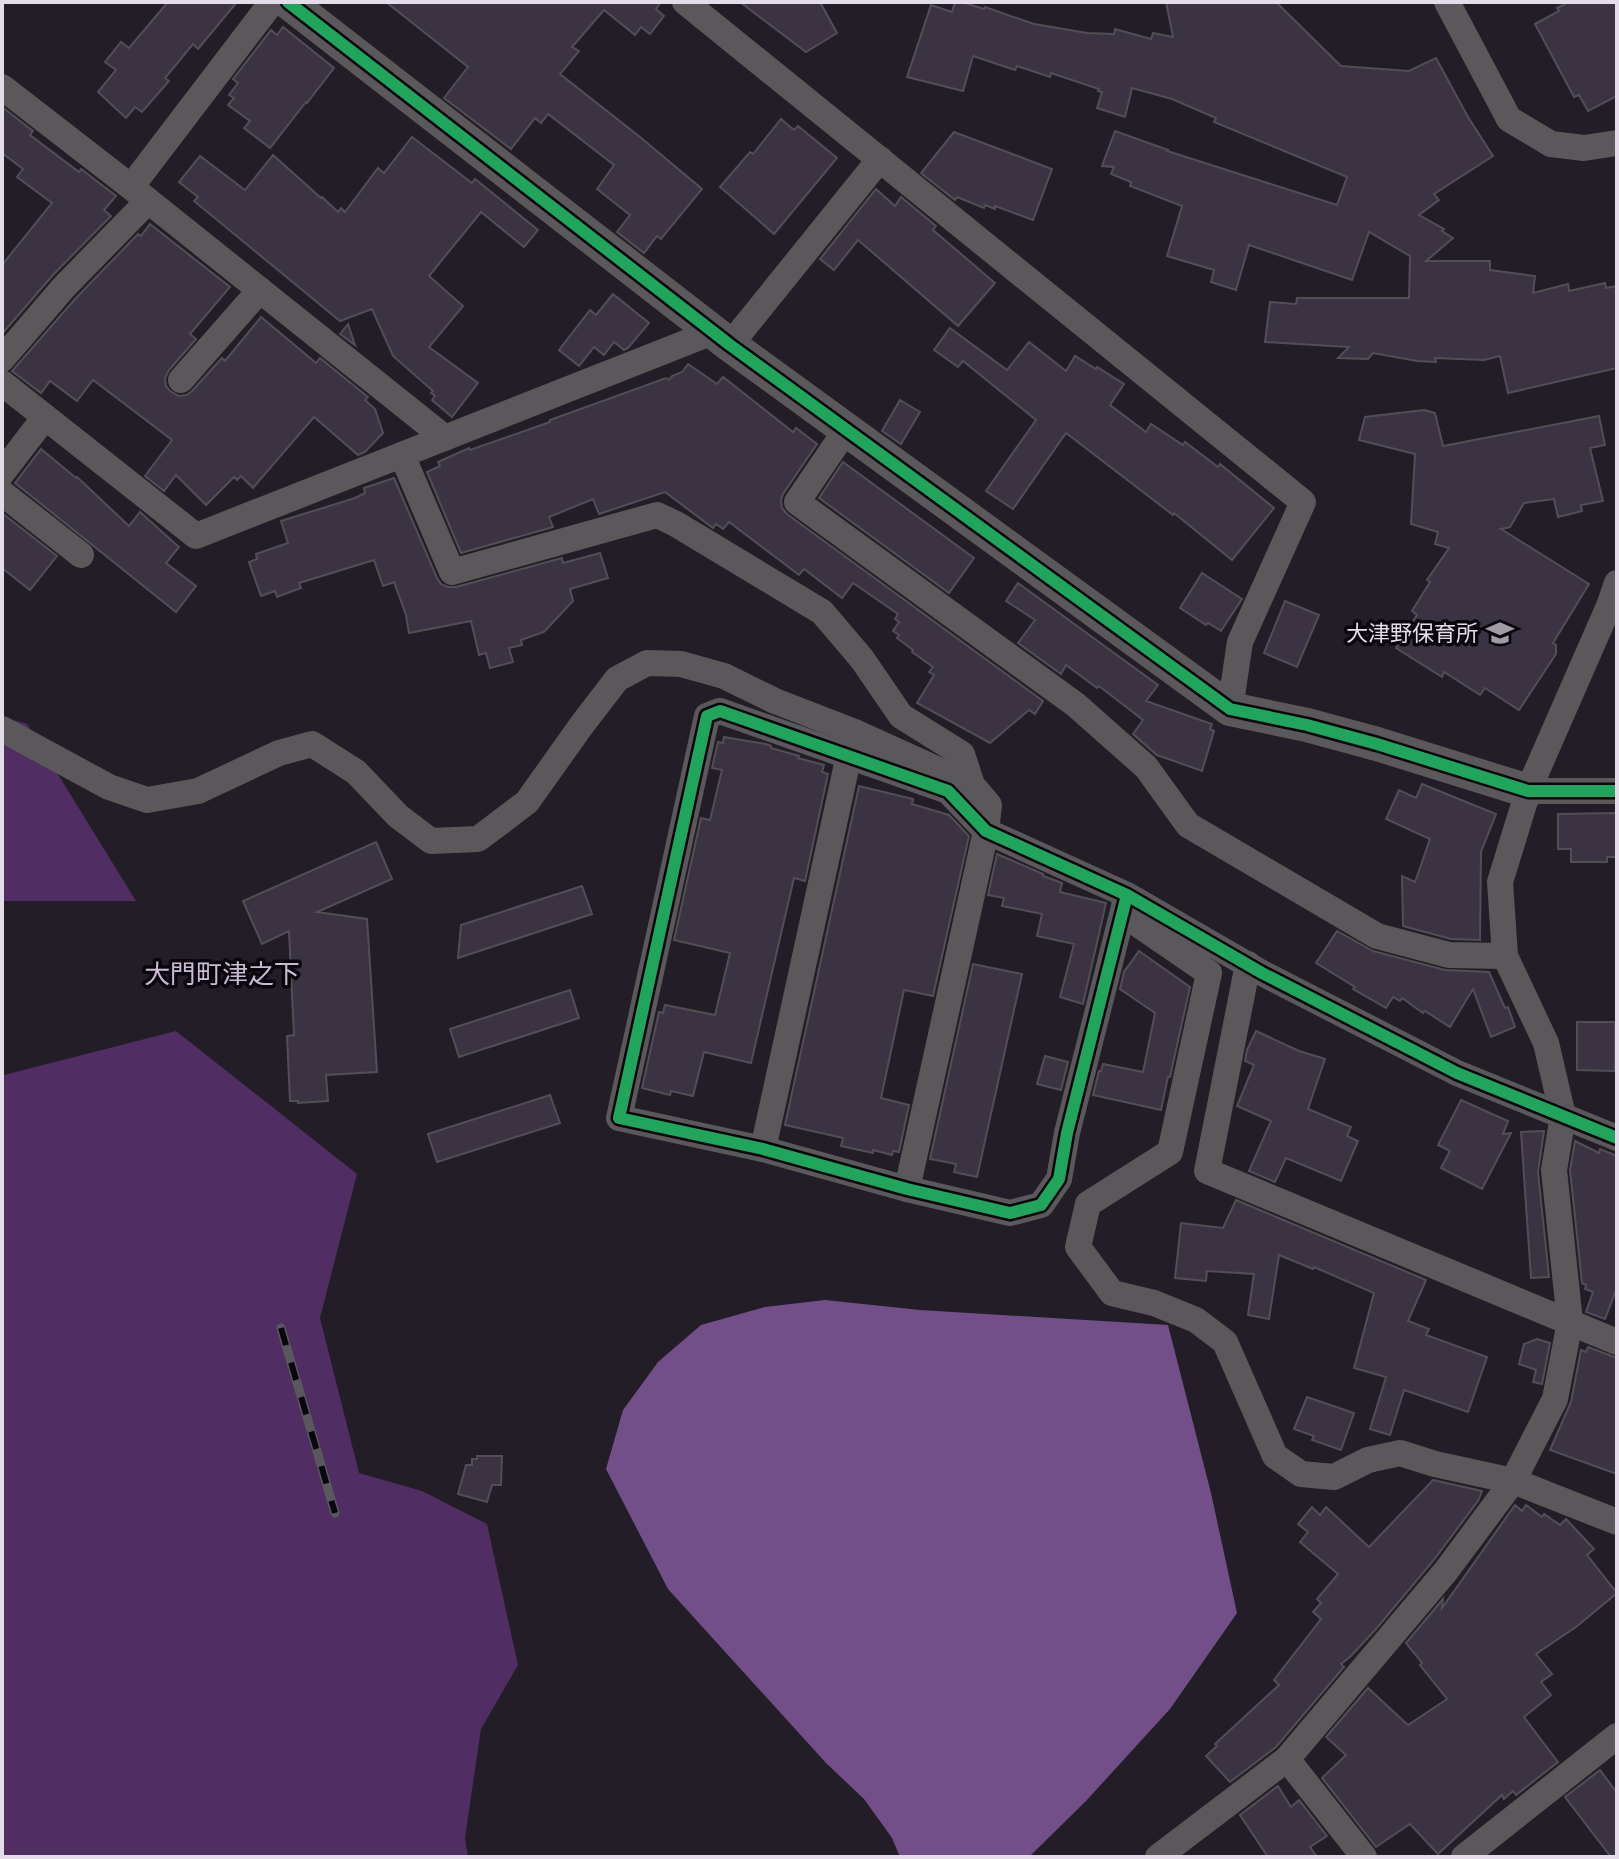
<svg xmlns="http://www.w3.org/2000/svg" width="1619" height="1859" viewBox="0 0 1619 1859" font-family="'Fira Sans','Noto Sans JP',sans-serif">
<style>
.forest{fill:#502e63}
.water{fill:#724f88}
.building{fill:#3c3342;stroke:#534e56;stroke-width:2}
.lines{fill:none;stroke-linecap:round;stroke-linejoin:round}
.minor{stroke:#5b585c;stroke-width:26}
.tertiary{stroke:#5b585c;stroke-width:34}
.rail-casing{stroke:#5a575d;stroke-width:9}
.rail{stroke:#0a060d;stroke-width:6;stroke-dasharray:18;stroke-linecap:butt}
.cycleway-casing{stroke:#0a060d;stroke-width:17}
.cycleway{stroke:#20a55d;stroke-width:12}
.labels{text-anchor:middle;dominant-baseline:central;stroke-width:7;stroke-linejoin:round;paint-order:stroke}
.poi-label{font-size:22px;fill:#e4dde9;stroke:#0a060d;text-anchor:end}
.quarter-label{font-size:26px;fill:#c9bbd2;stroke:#0a060d}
</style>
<rect width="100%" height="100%" fill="#221d26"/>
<g class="forest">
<path d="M2,717L27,724L136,901H2Z"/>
<path d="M176,1031L357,1174L320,1318L359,1473L422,1491L487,1524L518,1665L481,1729L465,1838L468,1857H2V1074L4,1075Z"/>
</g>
<path class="water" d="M825,1300L920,1310L1168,1325L1211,1493L1237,1613L1170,1709L1086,1801L1029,1857H900L892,1838L864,1799L826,1763L668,1589L606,1469L623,1410L658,1362L701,1325L765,1307Z"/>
<g class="building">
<path d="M168,2H237L198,49L193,44L165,78L169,81L142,112L135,107L126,118L98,92L116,70L105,62L121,42L129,48Z"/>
<path d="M386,2H661L656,9L664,16L650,34L641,27L635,35L604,10L572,47L579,51L560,74L640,137L702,189L661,239L657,236L644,253L617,232L630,215L597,189L614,165L548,114L541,123L535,118L511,149L444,98L468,67Z"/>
<path d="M740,2H820L837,33L806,52Z"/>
<path d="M955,2H962L984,9L985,7L1034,24L1087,33L1114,34L1115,29L1151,39L1153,33L1173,37L1166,2H1276L1341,66L1409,71L1436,58L1468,117L1493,156L1434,194L1439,200L1419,215L1444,229L1442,231L1453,238L1426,261H1490V270L1535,276L1533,293L1568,284L1569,291L1605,283L1606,288L1617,286V368L1508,393L1500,356L1484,360L1435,358L1436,362L1417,361L1373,353L1368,359L1338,358L1349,347L1265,342L1270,302L1296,304L1297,298H1409L1410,256L1369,232L1352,280L1249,245L1236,290L1211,282L1214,270L1167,256L1182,206L1130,186L1131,182L1111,174L1114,167L1102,166L1115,131L1168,150L1167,151L1337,205L1347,177L1214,122L1216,118L1172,99L1132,88L1125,117L1097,108L1102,92L1098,91L1099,89L1051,73L1050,77L1017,66L1015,70L973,56L963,91L907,77L931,5L952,12Z"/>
<path d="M1569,2H1617V96L1588,111L1579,95L1574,97L1535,24L1559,11L1557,8Z"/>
<path d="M283,27L334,68L307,103L306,102L270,148L244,128L250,121L228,105L234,98L229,95L238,83L233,79L271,30L277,35Z"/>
<path d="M2,107L33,131L30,135L79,172L81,169L116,196L104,210L111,216L52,276L2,334V265L52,203L17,177L23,169L2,153Z"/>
<path d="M781,119L794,130L798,126L837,158L774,234L720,187L750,152L753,154Z"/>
<path d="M954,132L1052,169L1033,220L995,206V209L985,205L984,208L957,197L955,200L921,173Z"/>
<path d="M412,137L472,183L475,179L538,230L524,247L481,212L429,276L463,306L429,347L478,383L452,417L432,400L435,396L431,393L433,391L393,356L372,309L340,321L194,201L198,197L179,182L200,156L245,190L273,155L321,198L322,197L338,212L341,208L345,212L378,168L384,173Z"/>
<path d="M876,189L895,206L901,197L936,226L933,230L995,283L958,326L858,240L834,270L820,259Z"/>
<path d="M150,224L230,287L190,334L196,339L169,370L165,378L166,386L170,391L179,396L187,395L192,391L222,358L225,361L261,317L316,363L320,358L368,397L365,400L375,409L383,433L365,452L358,455L314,417L253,488L241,476L237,480L234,477L206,505L176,475L164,491L145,476L172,440L93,380L77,401L50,381L41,393L12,371L76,298L138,234L141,236Z"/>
<path d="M613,294L649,323L628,348L624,350L614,342L604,355L594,347L579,366L559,350L590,310L596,315Z"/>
<path d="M348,324L355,345L340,334Z"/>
<path d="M950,328L1007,370L1029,342L1066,371L1075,356L1096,369L1097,367L1124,384L1110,405L1146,432L1151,424L1183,445L1185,442L1218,467L1220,464L1274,508L1232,560L1174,513L1173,515L1066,433L1013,509L986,491L1036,420L963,361L958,367L934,350Z"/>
<path d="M688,364L717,384L723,377L793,432L796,428L817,444L783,494L781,500L782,508L787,514L1043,701L1035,714L1029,710L990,743L917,703L934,675L929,672L933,667L912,652L913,650L897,638L899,635L893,631L899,622L895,619L898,614L853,583L842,598L804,569L799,575L729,522L723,529L716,524L713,528L665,492L599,514L593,499L549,517L553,527L461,553L427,472L440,466L438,462L469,448L470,450L550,422V420L666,378L669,380L672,376L682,372Z"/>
<path d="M900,400L920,412L901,444L882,431Z"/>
<path d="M1424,410L1435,413L1443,446L1599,416L1605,445L1590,448L1603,501L1581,505L1582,511L1558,517L1554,499L1524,503L1510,527L1501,529L1589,584L1553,643L1556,645V654L1519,710L1485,688L1480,695L1444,672L1442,677L1396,648L1417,615L1412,611L1430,582L1427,580L1449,548L1435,544L1438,532L1411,524L1415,454L1359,440L1365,417Z"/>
<path d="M41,449L76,478L77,477L129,526L140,512L179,547L166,563L196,586L176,612L15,483Z"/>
<path d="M843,462L974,558L949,593L819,498Z"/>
<path d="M394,478L437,578L441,584L448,587H456L562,558L563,563L600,553L608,578L570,589L573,601L544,632L521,640L522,645L509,648L513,662L490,668L486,653L479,655L471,621L409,633L406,615L394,582L383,586L374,560L299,583L301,588L277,597L275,591L261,596L249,562L257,559L256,554L288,543L281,521L355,498L365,493L364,488Z"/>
<path d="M2,513L57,556L30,590L2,568Z"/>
<path d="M1202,573L1242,599L1221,631L1208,623L1206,625L1180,608Z"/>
<path d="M1018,583L1158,685L1146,701L1212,724L1210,729L1214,731L1202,771L1157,755L1133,734L1143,720L1099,686L1097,688L1066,665L1061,674L1018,643L1035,620L1006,601Z"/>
<path d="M1285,601L1319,615L1297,667L1264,653Z"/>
<path d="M724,737L766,744L771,746V748L799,756L798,758L824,765L822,772L828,774L805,881L794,878L751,1063L704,1052L693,1096L671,1091L670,1095L642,1088L659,1012L663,1013L665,1005L715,1015L730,953L674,940L701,818L710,820L722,770L712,768L718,742L723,743Z"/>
<path d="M1422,784L1496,814L1481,852L1480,940L1451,939L1403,926L1402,876L1415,882L1430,839L1386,819L1399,790L1416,798Z"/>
<path d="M859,786L913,799L912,804L949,815L969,836L933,996L904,990L881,1098L909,1105L899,1152L893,1151L892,1155L873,1150V1153L841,1146L843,1138L785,1125Z"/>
<path d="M1617,813L1616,857H1607V862H1571V849H1558V814Z"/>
<path d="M376,842L392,879L317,912L367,919L377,1072L326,1075L328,1101L298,1103V1101H290L287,1036L294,1035L289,931L262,944L243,901Z"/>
<path d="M997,854L1043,874V876L1062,883L1060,892L1106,903L1083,1004L1060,997L1074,944L1037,936L1042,914L1002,906L1004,898L988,895Z"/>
<path d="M582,886L592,914L458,958L461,925Z"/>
<path d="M1337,931L1373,951L1445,970L1489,972L1505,1008L1508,1007L1515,1027L1491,1037L1473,989L1450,1027L1425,1011L1423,1013L1402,998L1400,1001L1393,997L1386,1008L1353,989L1355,987L1316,963Z"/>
<path d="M1139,951L1190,987L1170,1077H1168L1161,1110L1093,1095L1099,1071H1101L1103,1064L1143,1072L1155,1013L1120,989L1124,972Z"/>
<path d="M973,964L1022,974L977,1177L954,1172L956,1164L930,1159Z"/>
<path d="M570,990L579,1018L459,1057L450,1029Z"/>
<path d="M1577,1022H1615V1071L1577,1070Z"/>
<path d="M1256,1031L1299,1051L1325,1059L1308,1109L1351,1127L1347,1136L1358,1141L1341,1181L1286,1158L1275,1182L1249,1171L1271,1121L1237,1106L1254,1065L1245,1061L1247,1050Z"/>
<path d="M1045,1056L1068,1062L1061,1090L1037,1084Z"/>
<path d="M550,1095L560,1123L437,1162L428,1134Z"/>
<path d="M1461,1100L1508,1121L1503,1134L1511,1133L1482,1189L1441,1168L1450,1151L1438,1145Z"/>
<path d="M1544,1131L1538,1172L1549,1277L1531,1278L1521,1132Z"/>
<path d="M1575,1141L1599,1153L1600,1149L1617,1156V1288L1605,1319L1586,1312L1593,1292L1585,1289L1586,1285L1582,1283L1570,1170Z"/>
<path d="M1236,1200L1426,1280L1408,1321L1429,1329L1426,1335L1487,1357L1468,1412L1404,1390L1390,1435L1370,1429L1386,1377L1354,1368L1374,1293L1314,1267L1313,1269L1279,1255L1269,1319L1248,1315L1254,1274L1207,1271L1206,1281L1175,1278L1181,1223L1223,1228Z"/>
<path d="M1537,1339L1550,1343L1542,1384L1533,1382L1536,1370L1519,1364L1524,1344Z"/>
<path d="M1588,1347L1617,1358V1474L1550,1450L1571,1402L1581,1350L1586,1352Z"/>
<path d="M1307,1397L1354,1413L1341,1450L1312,1440L1314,1436L1294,1429Z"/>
<path d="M477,1456H502L501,1485H492L487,1502L458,1494L466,1465H472V1459H477Z"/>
<path d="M1433,1480L1482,1491L1478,1501L1433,1561L1376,1629L1351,1656L1341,1664L1344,1667L1276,1747L1230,1782L1206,1756L1217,1746L1215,1744L1279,1685L1274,1680L1321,1619L1313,1612L1321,1603L1317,1599L1338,1574L1300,1542L1308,1532L1298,1524L1312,1507L1320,1515L1326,1507L1369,1547Z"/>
<path d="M1515,1505L1522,1511L1526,1505L1542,1517L1544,1514L1560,1525L1566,1519L1594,1549L1587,1555L1617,1593L1576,1627L1536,1654L1552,1674L1541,1682L1551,1695L1524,1717L1558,1762L1516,1795L1513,1791L1504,1799L1502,1795L1438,1854L1410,1824L1376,1847L1322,1778L1346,1755L1326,1737L1368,1688L1408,1725L1447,1699L1420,1665L1422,1663L1406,1643L1443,1599L1442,1608Z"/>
<path d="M1600,1770L1617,1793V1857H1611L1565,1797Z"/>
<path d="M1278,1786L1291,1807L1299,1800L1327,1836L1310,1847L1317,1857H1268L1240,1815Z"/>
</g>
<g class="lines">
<g class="minor">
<path d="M685,2L1303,502L1240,642L1230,709"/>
<path d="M1447,2L1509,119L1551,144L1584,148L1617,143"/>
<path d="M2,87L131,187L445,438"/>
<path d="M131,187L272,2"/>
<path d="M730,345L880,159"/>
<path d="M2,359L64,287L148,201"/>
<path d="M181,380L260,290"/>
<path d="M2,383L196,536L713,332"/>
<path d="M846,430L797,502L1076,705L1146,767L1188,825L1377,936L1449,955L1505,956"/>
<path d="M402,455L452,572L657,515L676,524L822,612L862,659L901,716L962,754L972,785L989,805L986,831L907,1189"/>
<path d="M2,473L45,417"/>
<path d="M2,493L81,555"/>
<path d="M2,729L109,787L147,800L198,791L279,753L312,744L356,772L398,816L431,841L478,839L527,802L581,726L617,679L647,663L681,664L724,676L775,701L855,732L954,777"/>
<path d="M1528,791H1617"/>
<path d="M1127,895L1067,1133L1059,1179L1041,1205L1010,1213L907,1189L763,1149L619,1118L707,716L720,711L948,791L986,831L1127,895L1262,973L1457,1073L1617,1138"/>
<path d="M1123,914L1209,973L1170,1152L1088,1204L1078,1247L1112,1293L1154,1303L1196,1320L1225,1342L1275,1456L1301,1474L1334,1477L1368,1460L1400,1453L1435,1464L1513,1481L1617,1522"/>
<path d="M1248,964L1207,1171L1617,1342"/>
<path d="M763,1149L849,755"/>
<path d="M1287,1759L1364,1857"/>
<path d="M1158,1857L1287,1759L1446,1571L1513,1481L1555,1399L1570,1322L1554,1170L1563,1116L1546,1043L1505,956L1500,882L1528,791L1609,606L1617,583"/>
<path d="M1464,1857L1617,1736"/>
</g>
<path class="tertiary" d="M288,2L730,345L1230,709L1307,725L1377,744L1528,791"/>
<g class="rail-casing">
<path id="rail" d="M281,1328L335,1513"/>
</g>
<use href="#rail" class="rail"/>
<g class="cycleway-casing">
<g id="cycleway">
<path d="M288,2L730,345L1230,709L1307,725L1377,744L1528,791H1617"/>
<path d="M1127,895L1067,1133L1059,1179L1041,1205L1010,1213L907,1189L763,1149L619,1118L707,716L720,711L948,791L986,831L1127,895L1262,973L1457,1073L1617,1138"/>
</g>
</g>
<use href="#cycleway" class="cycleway"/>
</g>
<defs>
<g id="school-bare" transform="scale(2.16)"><path d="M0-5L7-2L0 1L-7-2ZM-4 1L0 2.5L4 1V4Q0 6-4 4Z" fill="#a09aa5" stroke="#0a060d" stroke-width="2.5" paint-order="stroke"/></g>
</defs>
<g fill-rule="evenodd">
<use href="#school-bare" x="1500" y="633"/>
</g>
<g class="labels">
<g class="poi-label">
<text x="1478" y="633">大津野保育所</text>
</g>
<g class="quarter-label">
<text x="222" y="974">大門町津之下</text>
</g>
</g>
<rect width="1619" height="1859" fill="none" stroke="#e4dde9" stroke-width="8"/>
</svg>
